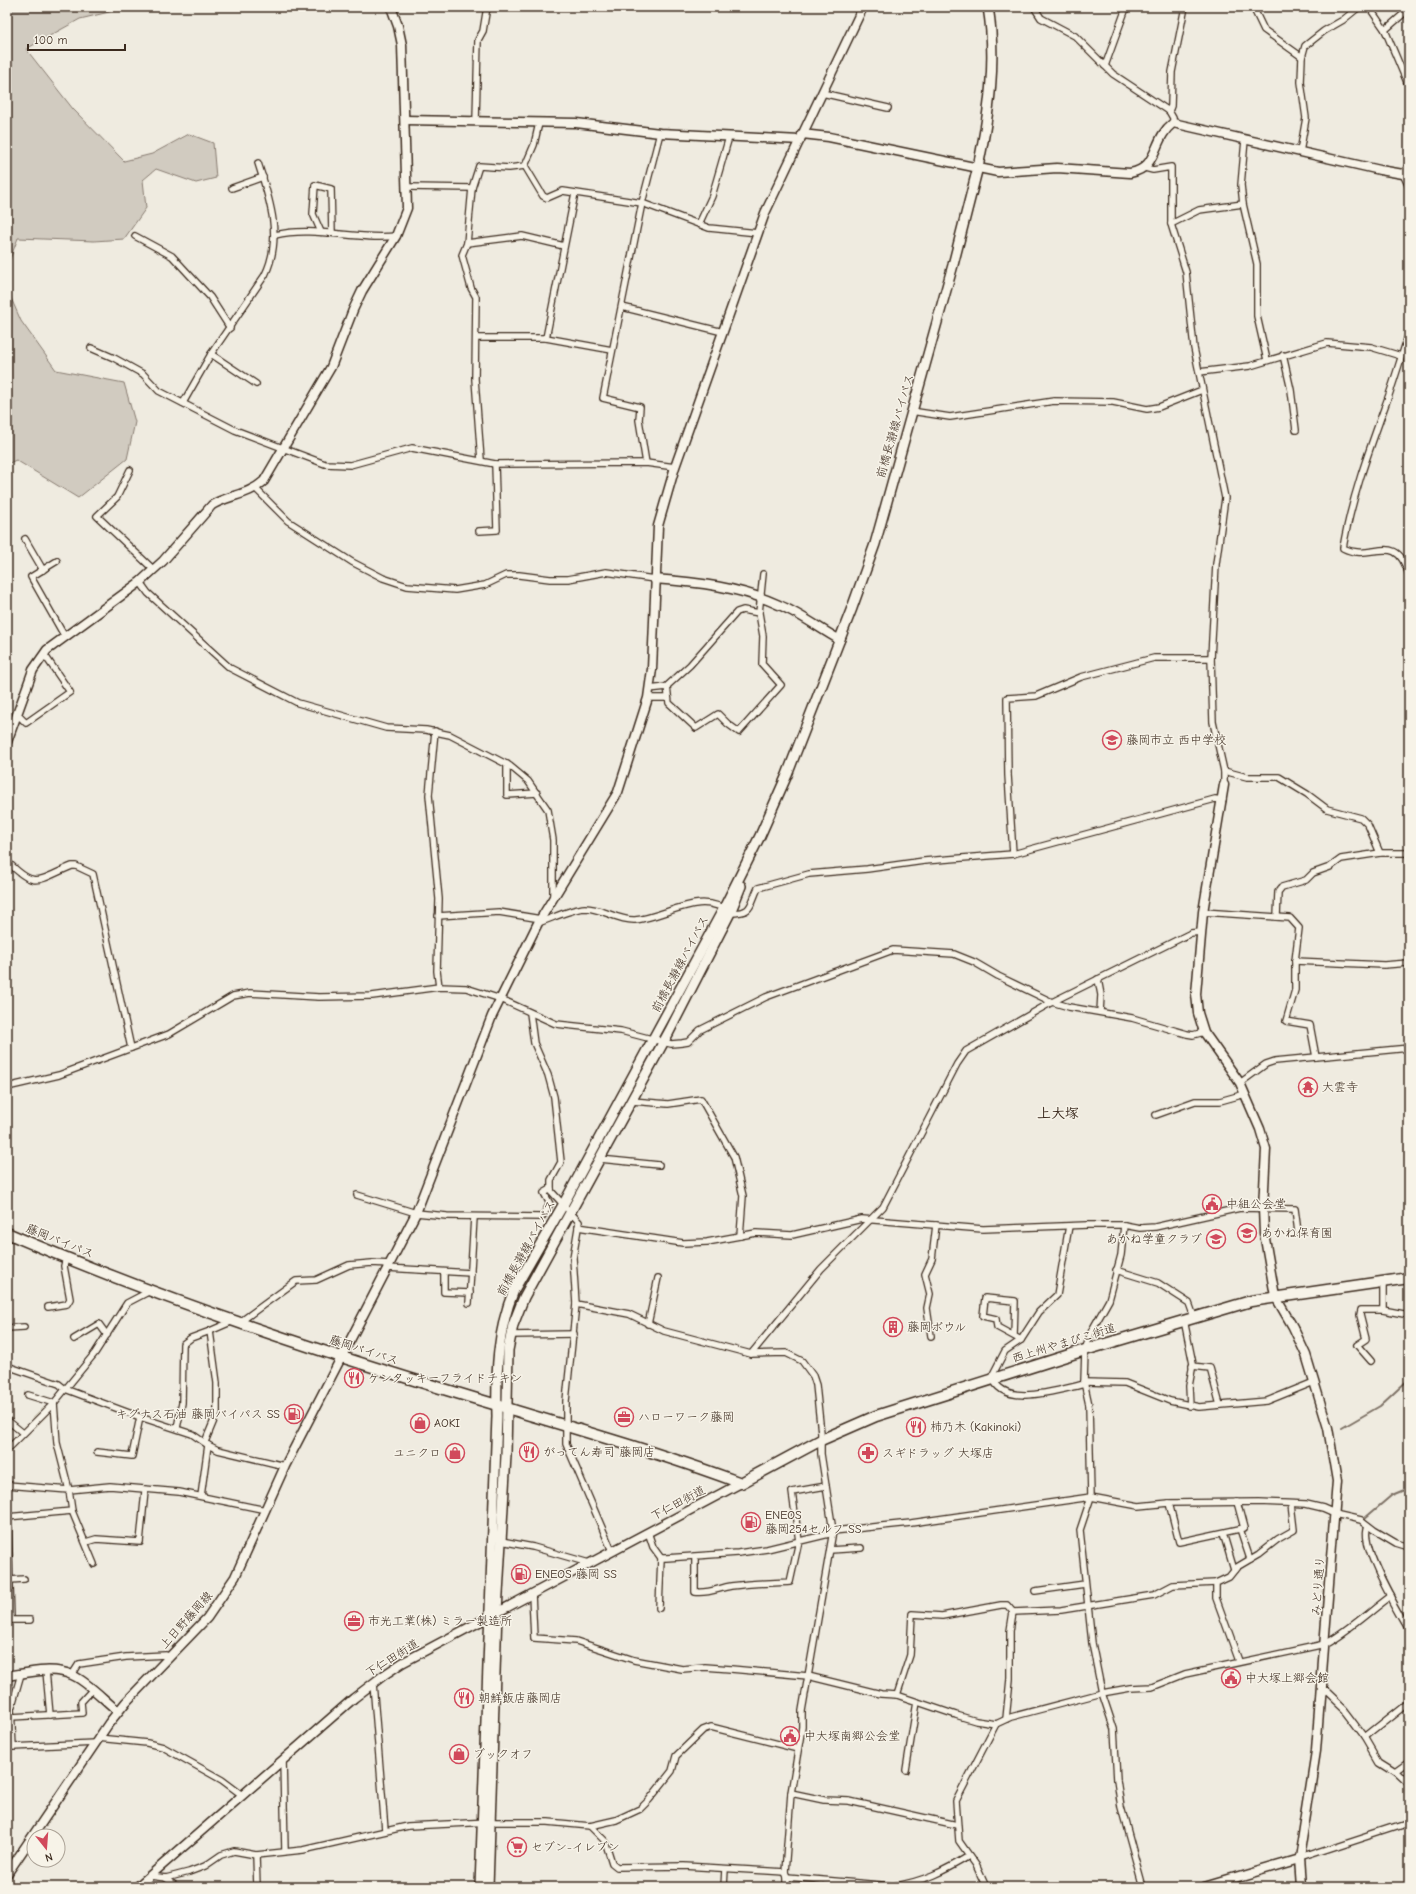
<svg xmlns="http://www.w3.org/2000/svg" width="1416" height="1894" viewBox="0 0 1416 1894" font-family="'Comic Neue','Klee One',sans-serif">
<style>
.green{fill:#d1cbc0;stroke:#867a6f}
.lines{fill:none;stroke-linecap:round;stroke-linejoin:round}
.stream{stroke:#7e7266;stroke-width:2}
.street-casing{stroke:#3b2a1e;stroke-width:8}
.secondary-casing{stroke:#3b2a1e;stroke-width:11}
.primary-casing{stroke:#3b2a1e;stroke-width:12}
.highway-casing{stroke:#3b2a1e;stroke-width:13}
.street{stroke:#f7f3e8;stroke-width:5.5}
.secondary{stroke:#f7f3e8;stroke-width:8}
.primary{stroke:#f7f3e8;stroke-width:9}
.highway{stroke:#f7f3e8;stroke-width:10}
.labels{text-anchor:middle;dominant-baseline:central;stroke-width:3;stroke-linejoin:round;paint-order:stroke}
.street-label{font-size:12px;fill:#3b2a1e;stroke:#f7f3e8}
.poi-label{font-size:12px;fill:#3b2a1e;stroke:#f7f3e8;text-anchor:start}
.quarter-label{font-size:14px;font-weight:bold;fill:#3b2a1e;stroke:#f7f3e8}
</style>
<rect width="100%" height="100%" fill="#efebe0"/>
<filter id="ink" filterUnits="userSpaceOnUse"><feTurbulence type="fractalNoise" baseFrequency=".025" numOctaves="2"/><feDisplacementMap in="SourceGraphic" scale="8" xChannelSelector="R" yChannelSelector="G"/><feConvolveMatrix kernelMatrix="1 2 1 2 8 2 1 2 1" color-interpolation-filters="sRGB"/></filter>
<g filter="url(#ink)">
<g class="green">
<path d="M7,7H130L80,19L26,49L73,109L124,161L152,154L189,134L213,143L216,178L196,183L156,169L143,180L146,208L124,239L94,241L18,238L7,267Z"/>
<path d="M7,289L21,321L56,370L124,383L135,422L127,459L78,498L16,460L7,464Z"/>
</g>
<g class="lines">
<g class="stream">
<path d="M1342,1428L1380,1406L1409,1379"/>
<path d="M1365,1518L1392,1495L1409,1488"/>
</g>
<g class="street-casing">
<g id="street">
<path d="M1034,7L1041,18L1075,36L1113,74L1169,111L1173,118V123"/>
<path d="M1253,7L1264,30L1302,57"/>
<path d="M1369,7L1385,30L1409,87"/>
<path d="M1385,30L1409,9"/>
<path d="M1105,66L1125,11L1123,7"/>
<path d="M822,93L888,108"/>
<path d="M1169,111L1171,106L1172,72L1185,7"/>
<path d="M476,121L478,40L483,31L487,7"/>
<path d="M1245,140L1241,185L1243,204L1257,264V316L1267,360"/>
<path d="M1300,152L1306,118L1301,82L1302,57L1305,46L1324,31L1343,20L1359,7"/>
<path d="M1409,164L1403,174L1409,187"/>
<path d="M525,166L543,196L547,198L563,191L642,203L709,228L758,233"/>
<path d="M525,166L534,145L539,123"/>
<path d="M1145,168L1153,170L1171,167V224L1186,272L1194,348L1225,498L1216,564L1211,658L1213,722L1224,771V785"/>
<path d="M408,187L472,188"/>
<path d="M232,188L263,177"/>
<path d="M699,224L712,196L729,137"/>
<path d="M1171,224L1199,210L1243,204"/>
<path d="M321,232L313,214L315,185L331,189L332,233"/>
<path d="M275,235C315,225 356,241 396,236"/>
<path d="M135,236L172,256L210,297L230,328"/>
<path d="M467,243L522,236L564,246"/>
<path d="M622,307L723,332"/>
<path d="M1409,333C1402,354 1396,375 1389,395C1371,445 1352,495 1343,548C1372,563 1396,529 1409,575"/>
<path d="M476,338H546L612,350"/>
<path d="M546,338L575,193"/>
<path d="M91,348L114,358L143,374L159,391L235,430L325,464L350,465L412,448L495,464L646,463L675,467"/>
<path d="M211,354L256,384"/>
<path d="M1283,355L1291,390L1296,430"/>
<path d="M1199,372L1250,366L1327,343L1371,347L1401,356"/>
<path d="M183,403L211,354L265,275C283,238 270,200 258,163"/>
<path d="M911,411L950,417L1054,401L1113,402L1147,409L1159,407L1202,390"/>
<path d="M481,460L475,379L476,297L471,288L462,255L467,243L472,188L479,166L509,168L525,166"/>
<path d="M646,463L639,420L640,407L603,398L642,203L660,133"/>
<path d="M130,470L117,497L97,516L154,570"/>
<path d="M256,489L288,521L352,562L383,578L407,586L455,590L485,585L506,575H519L550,579H568L606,572L654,579"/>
<path d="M479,531L497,530L495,464"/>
<path d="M25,539L43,570"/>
<path d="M57,561L31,577L65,637"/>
<path d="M140,582L148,593L230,668L298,703L386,728L426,730L450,735L510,766L528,781L548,810L553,840V897"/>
<path d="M759,613L743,610L737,612L690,665L667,686L669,703L696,728L718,714L728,724L739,732L781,685L762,664L763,636L759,613L763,574"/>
<path d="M649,689L667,687"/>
<path d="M648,698H667"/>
<path d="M17,714L26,723L70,692L44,654"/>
<path d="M435,731L429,795L439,899L437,971L439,987"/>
<path d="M507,764V795L537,793"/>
<path d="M1224,771L1247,777H1279L1307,794L1327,809L1361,818L1368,825L1380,853H1407L1409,856"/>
<path d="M1013,854L1008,775L1007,698L1036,696L1081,677L1154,658H1211"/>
<path d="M7,861C35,890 38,880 72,866H76L93,874L131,1048"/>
<path d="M1203,912L1290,918L1299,928L1295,961L1384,965L1409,963"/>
<path d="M438,916L499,912L541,919"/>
<path d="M1277,917L1278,892L1282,887L1306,880L1313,873L1330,867L1341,859L1380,853"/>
<path d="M538,923C553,918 570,909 585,908C602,908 618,921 635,920C667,917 701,889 730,913C753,913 749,907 758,888L809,874L867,869L924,861L1013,854L1215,799L1223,800"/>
<path d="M1295,961V990L1286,1021L1310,1025L1316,1057"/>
<path d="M1098,979L1101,995L1100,1012"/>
<path d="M530,1013L534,1043L548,1075L554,1097L561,1162L551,1180V1191L579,1222L573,1258L576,1304L566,1401V1444L612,1551"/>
<path d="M1240,1083L1266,1064L1275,1061L1409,1048"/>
<path d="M7,1087L59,1075L169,1034L233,996L250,993L319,997L372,996L439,987L466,988L501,999L556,1024L621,1031L671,1044L682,1043L688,1042L700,1030L766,997L893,950L954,954L974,962L998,976L1052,1002L1069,1007L1132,1018L1187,1034L1193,1035L1204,1032"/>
<path d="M632,1101L668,1104L701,1099L734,1157L743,1196L740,1236"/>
<path d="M1156,1115L1195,1101H1220L1245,1094"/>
<path d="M600,1159L659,1165"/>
<path d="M357,1195L416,1213L447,1216L542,1217L550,1204L544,1193L551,1189"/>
<path d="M1124,1225L1121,1255L1109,1300L1092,1330L1085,1350L1084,1382L1089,1405L1091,1497L1080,1530L1092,1643L1102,1693L1114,1729L1117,1780L1121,1807L1143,1887"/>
<path d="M1069,1226L1057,1295L1039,1312L1021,1340L1005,1351L992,1376C1002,1410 1061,1389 1085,1384"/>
<path d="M578,1227L683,1243L707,1242L756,1233L792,1235L862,1219L983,1229L1087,1225H1124L1140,1228L1155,1227L1240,1208L1295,1209L1298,1232"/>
<path d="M387,1268L471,1273"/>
<path d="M1116,1270L1158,1283L1189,1303L1194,1317"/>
<path d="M444,1272V1292L470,1293"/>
<path d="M1383,1281V1310L1409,1315"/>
<path d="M469,1303L474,1217"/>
<path d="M576,1304L629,1314L664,1331L751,1354L786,1353L802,1361L813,1376L816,1385L821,1433V1454L833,1531L802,1711V1727L791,1793L785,1872L787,1877V1887"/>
<path d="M48,1307L67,1304L70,1299L64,1266L66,1258"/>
<path d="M1184,1320L1193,1364L1189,1386L1190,1406"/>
<path d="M240,1322L296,1281L316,1280L349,1265L372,1263L390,1264"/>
<path d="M648,1324L658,1278"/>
<path d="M7,1328L24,1327"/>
<path d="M210,1331L233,1321"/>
<path d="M510,1335L574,1334"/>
<path d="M931,1336L927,1308L930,1294L925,1274L932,1259L936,1225"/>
<path d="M1014,1336L1015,1301L985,1298L983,1316L996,1319L997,1327L1021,1340"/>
<path d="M74,1339L99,1324L107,1335"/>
<path d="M751,1354L821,1269L883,1207L957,1064L966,1051L1052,1002L1191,933L1201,932"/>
<path d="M1371,1361L1357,1345L1366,1339L1360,1315L1361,1310H1383"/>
<path d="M7,1366L59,1384L65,1389L140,1417L192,1434L208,1445L218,1450L285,1466"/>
<path d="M1192,1366L1210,1368L1220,1405"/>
<path d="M1084,1382L1125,1383L1170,1401L1199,1407L1267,1401L1314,1382"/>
<path d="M28,1395L54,1403L57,1443L69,1490L72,1511L94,1564"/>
<path d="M7,1420L23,1433"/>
<path d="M177,1428L182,1403L183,1344L191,1338L210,1331L217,1383V1413L205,1442"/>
<path d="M7,1450L54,1403L95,1353L127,1303L150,1291"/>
<path d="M97,1452L132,1456L140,1417"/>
<path d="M7,1485L69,1490L110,1486L179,1492L266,1510"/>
<path d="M201,1496L208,1445"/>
<path d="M1169,1503L1179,1542L1244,1528L1237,1502"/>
<path d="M7,1517L72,1511"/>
<path d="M1368,1526C1358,1545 1399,1612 1409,1630"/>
<path d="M1240,1529L1250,1559"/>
<path d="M833,1531L911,1523L1091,1497L1139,1506L1169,1503L1259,1502L1306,1504L1323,1508L1339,1515L1361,1520L1374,1530L1396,1543L1409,1547"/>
<path d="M648,1532L653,1547L661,1558H666L738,1553L767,1549L833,1533"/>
<path d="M1223,1533L1234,1570"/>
<path d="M501,1541L533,1547L589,1563"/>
<path d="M86,1542L96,1539L140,1542L145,1491"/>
<path d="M830,1550L861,1548"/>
<path d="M695,1557V1592C708,1594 719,1588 731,1586C751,1583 771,1583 790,1582L799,1541L792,1492L826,1486"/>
<path d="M10,1580L24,1579"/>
<path d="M1035,1591L1085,1584"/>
<path d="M532,1594L534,1638L576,1641L634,1660L682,1669L705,1667L731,1669L808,1676L881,1694L897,1695L956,1715L976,1721L996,1724L1011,1717L1102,1693L1130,1688L1152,1687L1185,1674L1325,1644C1349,1631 1368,1612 1390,1596"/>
<path d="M659,1608L661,1558"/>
<path d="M7,1620H11L8,1517"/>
<path d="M11,1620H30"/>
<path d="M1239,1661L1216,1598V1583L1229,1577L1237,1567L1259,1554L1278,1539L1294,1530L1291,1504"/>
<path d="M46,1671L50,1715"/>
<path d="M21,1674L11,1709L13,1747L95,1743"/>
<path d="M72,1675L79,1664L126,1657L166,1655L169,1657"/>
<path d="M373,1683L385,1830"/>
<path d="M1322,1689L1343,1709L1365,1738L1379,1762L1395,1772L1409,1785"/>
<path d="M897,1695L910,1655L912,1614L942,1616L1001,1605H1007L1013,1612L1061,1610L1154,1595L1173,1585L1216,1583"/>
<path d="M11,1717L82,1713L81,1702L92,1690"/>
<path d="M1006,1719L1010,1679V1631L1013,1612"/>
<path d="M98,1738L147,1743L163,1747L222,1780L242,1795"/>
<path d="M1365,1738L1409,1703"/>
<path d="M283,1760L285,1851"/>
<path d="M906,1770L917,1702"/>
<path d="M1395,1772L1409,1762"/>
<path d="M791,1793L824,1800L849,1801L957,1825"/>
<path d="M590,1826L605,1841L612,1863L617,1867L684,1866L785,1872"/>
<path d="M256,1855L257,1887"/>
<path d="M1299,1859L1409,1823"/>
<path d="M150,1876L166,1878L189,1872L205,1866L221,1855L234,1851L256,1855L303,1850L408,1826L490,1822H548L590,1826L616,1820L640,1809L649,1800L672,1771L676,1756L703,1730L711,1727L798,1749"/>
<path d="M787,1877L893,1886C921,1883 946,1870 969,1856"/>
<path d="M166,1878L177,1887"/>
<path d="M724,1887L725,1869"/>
<path d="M986,1887L976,1865L959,1841L956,1801L996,1724"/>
</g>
</g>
<g class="secondary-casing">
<g id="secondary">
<path d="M405,120L576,123L660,133L800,140"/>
<path d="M802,134L829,137L998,172L1057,168L1130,173C1159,168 1152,139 1173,123L1380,170L1403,174"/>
<path d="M654,579C697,582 740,587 779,605C801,614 820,629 840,640"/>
<path d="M7,742L33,670L47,650L140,582L163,561L212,505C229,495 249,495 264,481L331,367L353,310L362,291L396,236L407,208L402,45L398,26L391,7"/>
<path d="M1224,785L1203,912L1196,994L1198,1013L1204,1032L1240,1083L1260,1129L1266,1149L1263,1208L1264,1233L1275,1296L1293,1327L1306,1355L1328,1428L1337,1481L1316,1750L1299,1859L1301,1887"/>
<path d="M7,1676C27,1673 52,1666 72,1675C87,1681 105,1701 118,1711"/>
<path d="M7,1874L109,1723L126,1702L207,1618L235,1577L285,1466L416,1213L492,1016L538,923L618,792L648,698L652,669L658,526L675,467L765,213L863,7"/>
<path d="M137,1887L354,1698L384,1675L402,1663L741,1483"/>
<path d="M1204,1887L1299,1859"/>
</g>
</g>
<g class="primary-casing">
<g id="primary">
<path d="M480,1887L497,1416C496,1373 497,1331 514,1290L563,1205L724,908L760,836L787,775L852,608L875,544L953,265L978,167C989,114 997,61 988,7"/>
<path d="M488,1887L497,1611L506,1455L508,1350L513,1325L524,1297L669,1032L730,913L741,886"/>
</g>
</g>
<g class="highway-casing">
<path id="highway" d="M7,1233C169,1303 338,1358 507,1408C585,1432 664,1454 741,1483L821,1440L876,1416L1085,1350L1251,1301L1409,1278"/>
</g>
<use href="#street" class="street"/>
<use href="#secondary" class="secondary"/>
<use href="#primary" class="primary"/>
<use href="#highway" class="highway"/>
</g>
</g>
<defs>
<g id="school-ring" transform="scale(1)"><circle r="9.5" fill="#f7f3e8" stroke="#d1495b" stroke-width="1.5"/><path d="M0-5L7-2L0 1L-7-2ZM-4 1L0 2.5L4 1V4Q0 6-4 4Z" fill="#d1495b"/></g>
<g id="temple-ring" transform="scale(1)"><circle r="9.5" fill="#f7f3e8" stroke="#d1495b" stroke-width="1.5"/><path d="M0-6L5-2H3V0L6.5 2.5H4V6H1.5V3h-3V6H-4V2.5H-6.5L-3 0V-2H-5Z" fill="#d1495b"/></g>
<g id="civic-ring" transform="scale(1)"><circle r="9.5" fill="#f7f3e8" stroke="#d1495b" stroke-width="1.5"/><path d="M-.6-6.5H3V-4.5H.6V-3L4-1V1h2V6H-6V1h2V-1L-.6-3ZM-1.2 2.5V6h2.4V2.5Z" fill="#d1495b"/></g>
<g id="building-ring" transform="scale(1)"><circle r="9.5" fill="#f7f3e8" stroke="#d1495b" stroke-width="1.5"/><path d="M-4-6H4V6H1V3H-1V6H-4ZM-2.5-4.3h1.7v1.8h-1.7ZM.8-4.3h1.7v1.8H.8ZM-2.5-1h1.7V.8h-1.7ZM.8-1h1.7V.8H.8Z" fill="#d1495b"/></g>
<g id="restaurant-ring" transform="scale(1)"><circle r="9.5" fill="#f7f3e8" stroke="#d1495b" stroke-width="1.5"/><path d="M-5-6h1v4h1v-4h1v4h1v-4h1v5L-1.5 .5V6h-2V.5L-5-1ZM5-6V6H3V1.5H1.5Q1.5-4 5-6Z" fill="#d1495b"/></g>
<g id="fuel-ring" transform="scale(1)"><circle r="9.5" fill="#f7f3e8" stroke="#d1495b" stroke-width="1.5"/><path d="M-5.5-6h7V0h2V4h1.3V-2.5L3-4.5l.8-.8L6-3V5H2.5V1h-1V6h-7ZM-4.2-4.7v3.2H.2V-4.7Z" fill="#d1495b"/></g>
<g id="office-ring" transform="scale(1)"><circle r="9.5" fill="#f7f3e8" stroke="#d1495b" stroke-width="1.5"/><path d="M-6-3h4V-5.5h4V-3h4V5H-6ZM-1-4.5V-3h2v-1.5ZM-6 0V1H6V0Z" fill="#d1495b"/></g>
<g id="shop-ring" transform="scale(1)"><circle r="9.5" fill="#f7f3e8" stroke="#d1495b" stroke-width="1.5"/><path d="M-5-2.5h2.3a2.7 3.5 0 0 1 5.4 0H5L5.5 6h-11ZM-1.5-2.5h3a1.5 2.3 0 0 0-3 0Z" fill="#d1495b"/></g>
<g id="pharmacy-ring" transform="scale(1)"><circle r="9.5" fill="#f7f3e8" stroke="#d1495b" stroke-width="1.5"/><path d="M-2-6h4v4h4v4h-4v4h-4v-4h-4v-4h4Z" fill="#d1495b"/></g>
<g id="supermarket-ring" transform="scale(1)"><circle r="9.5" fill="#f7f3e8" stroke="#d1495b" stroke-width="1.5"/><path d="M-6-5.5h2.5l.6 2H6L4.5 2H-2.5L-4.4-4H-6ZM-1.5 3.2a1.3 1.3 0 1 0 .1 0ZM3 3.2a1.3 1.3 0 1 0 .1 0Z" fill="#d1495b"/></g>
</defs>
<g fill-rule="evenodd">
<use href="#school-ring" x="1112" y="740"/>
<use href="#temple-ring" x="1308" y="1087"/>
<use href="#civic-ring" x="1212" y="1204"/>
<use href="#school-ring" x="1247" y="1233"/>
<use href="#school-ring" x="1216" y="1239"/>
<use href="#building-ring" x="893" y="1327"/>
<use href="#restaurant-ring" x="354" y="1378"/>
<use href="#fuel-ring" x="294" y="1414"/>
<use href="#office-ring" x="624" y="1417"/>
<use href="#shop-ring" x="420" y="1423"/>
<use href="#restaurant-ring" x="916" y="1427"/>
<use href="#restaurant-ring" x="529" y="1452"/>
<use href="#shop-ring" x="455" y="1453"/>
<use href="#pharmacy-ring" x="868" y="1453"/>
<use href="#fuel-ring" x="751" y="1522"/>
<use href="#fuel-ring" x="521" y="1574"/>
<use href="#office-ring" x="354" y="1621"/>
<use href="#civic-ring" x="1231" y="1678"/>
<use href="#restaurant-ring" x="464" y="1698"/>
<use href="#civic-ring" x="790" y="1736"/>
<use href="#shop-ring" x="459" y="1754"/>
<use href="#supermarket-ring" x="517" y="1847"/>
</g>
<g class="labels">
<g class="street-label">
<text transform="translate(895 426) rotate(-74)">前橋長瀞線バイパス</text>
<text transform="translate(680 964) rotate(-62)">前橋長瀞線バイパス</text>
<text transform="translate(60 1241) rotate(22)">藤岡バイパス</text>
<text transform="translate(526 1248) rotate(-61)">前橋長瀞線バイパス</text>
<text transform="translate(1064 1343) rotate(-17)">西上州やまびこ街道</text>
<text transform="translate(364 1350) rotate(18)">藤岡バイパス</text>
<text transform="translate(678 1503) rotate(-28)">下仁田街道</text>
<text transform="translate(1318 1586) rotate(-86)">みどり通り</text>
<text transform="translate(186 1620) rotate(-48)">上日野藤岡線</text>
<text transform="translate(392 1658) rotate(-32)">下仁田街道</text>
</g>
<g class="poi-label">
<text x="1126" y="740">藤岡市立 西中学校</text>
<text x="1322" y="1087">大雲寺</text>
<text x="1226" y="1204">中組公会堂</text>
<text x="1261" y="1233">あかね保育園</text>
<text x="1202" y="1239" text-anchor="end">あかね学童クラブ</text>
<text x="907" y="1327">藤岡ボウル</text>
<text x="368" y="1378">ケンタッキーフライドチキン</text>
<text x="280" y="1414" text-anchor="end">キグナス石油 藤岡バイパス SS</text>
<text x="638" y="1417">ハローワーク藤岡</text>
<text x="434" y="1423">AOKI</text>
<text x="930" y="1427">柿乃木 (Kakinoki)</text>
<text x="543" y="1452">がってん寿司 藤岡店</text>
<text x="441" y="1453" text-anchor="end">ユニクロ</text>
<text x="882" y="1453">スギドラッグ 大塚店</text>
<text x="765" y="1515">ENEOS<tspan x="765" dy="14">藤岡254セルフ SS</tspan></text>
<text x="535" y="1574">ENEOS 藤岡 SS</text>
<text x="368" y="1621">市光工業(株) ミラー製造所</text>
<text x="1245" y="1678">中大塚上郷会館</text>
<text x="478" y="1698">朝鮮飯店藤岡店</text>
<text x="804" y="1736">中大塚南郷公会堂</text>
<text x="473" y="1754">ブックオフ</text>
<text x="531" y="1847">セブン-イレブン</text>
</g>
<g class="quarter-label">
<text x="1058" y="1113">上大塚</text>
</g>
</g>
<rect width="1416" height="1894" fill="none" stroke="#f7f3e8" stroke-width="24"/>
<rect x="12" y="12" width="1392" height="1870" fill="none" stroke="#3b2a1e" stroke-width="1.5" filter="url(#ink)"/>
<g transform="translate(46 1848) rotate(163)"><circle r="19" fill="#f7f3e8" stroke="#aca397"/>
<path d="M0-3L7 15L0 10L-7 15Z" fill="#d1495b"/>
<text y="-6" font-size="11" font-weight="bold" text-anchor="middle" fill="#3b2a1e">N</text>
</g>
<path d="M28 44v6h97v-6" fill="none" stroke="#3b2a1e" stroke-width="2"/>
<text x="34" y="44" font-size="12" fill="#3b2a1e" stroke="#f7f3e8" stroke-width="3" paint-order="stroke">100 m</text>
</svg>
